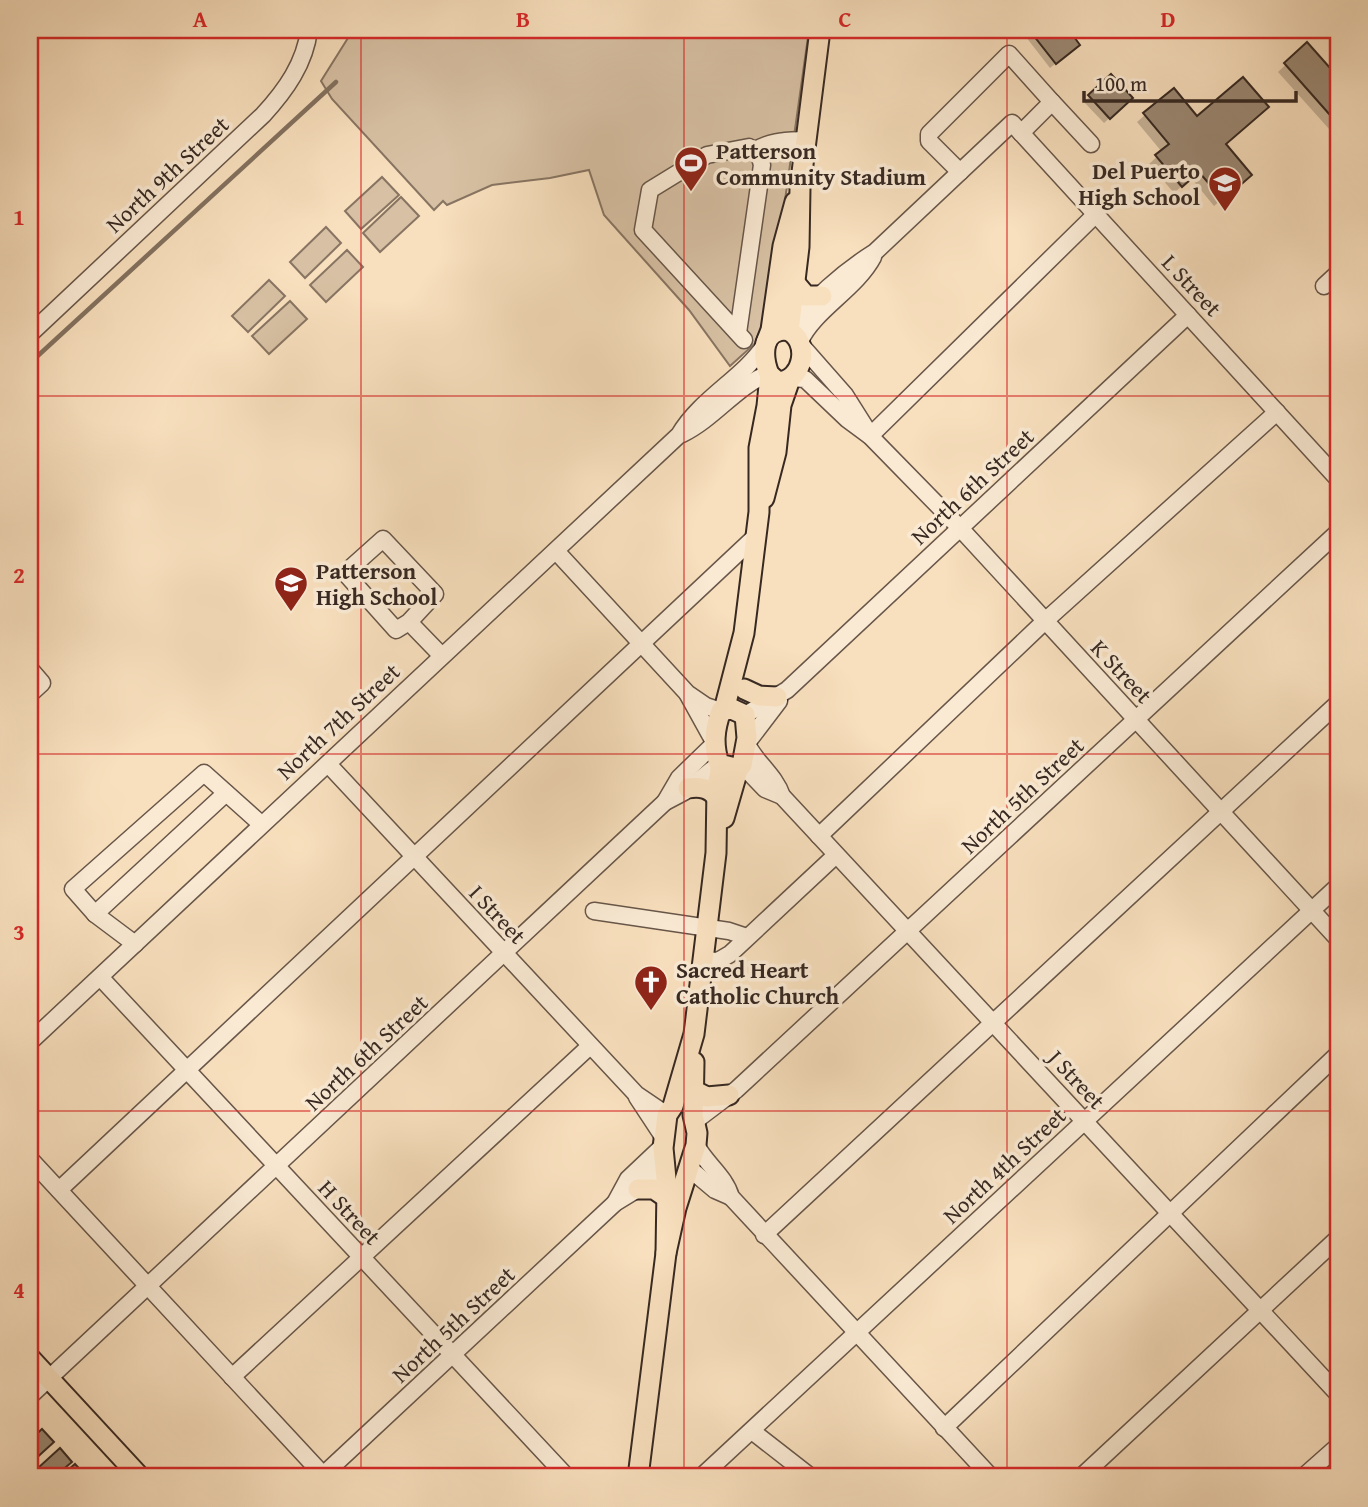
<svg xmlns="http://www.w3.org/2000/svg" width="1368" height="1507" viewBox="0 0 1368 1507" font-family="'Gentium Book Plus',serif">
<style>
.green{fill:#d7c0a3;stroke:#877462;stroke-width:2}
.shadow{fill:#0003}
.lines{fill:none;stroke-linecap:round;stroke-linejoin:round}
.stream{stroke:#83715f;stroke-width:4.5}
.building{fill:#9b8873;stroke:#372922;stroke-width:2}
.minor-casing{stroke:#675649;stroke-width:19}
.major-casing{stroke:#372922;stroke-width:23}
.path{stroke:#372922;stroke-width:2.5;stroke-dasharray:2 3.5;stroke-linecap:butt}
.minor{stroke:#faead4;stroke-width:16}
.major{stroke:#f8dfbd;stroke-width:19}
.grid{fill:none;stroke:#d62828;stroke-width:2;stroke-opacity:0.55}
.labels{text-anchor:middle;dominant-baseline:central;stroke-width:7;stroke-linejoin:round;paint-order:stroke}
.poi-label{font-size:23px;font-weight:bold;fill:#372922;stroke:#faead4;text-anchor:start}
.street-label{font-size:23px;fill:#372922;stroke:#faead4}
.neatline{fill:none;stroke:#d62828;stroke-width:2.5}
.grid-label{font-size:23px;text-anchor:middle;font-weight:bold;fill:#d62828}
</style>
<rect width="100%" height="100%" fill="#f8dfbd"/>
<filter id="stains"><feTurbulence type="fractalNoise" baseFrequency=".00286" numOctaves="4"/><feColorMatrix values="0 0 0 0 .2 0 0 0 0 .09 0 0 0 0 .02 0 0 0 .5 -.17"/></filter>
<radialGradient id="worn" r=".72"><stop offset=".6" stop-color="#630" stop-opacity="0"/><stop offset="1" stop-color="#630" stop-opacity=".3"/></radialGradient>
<g class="green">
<path d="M353,30H809L768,321L760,339L730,366L689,310L604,215L589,170L550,178L492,185L447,205L443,201L434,210L332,99L321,81Z"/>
<path d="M382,177L399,195L361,229L345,211Z"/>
<path d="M401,197L419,216L380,252L363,233Z"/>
<path d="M326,227L341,243L305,278L290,262Z"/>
<path d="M347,250L363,267L326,302L310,285Z"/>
<path d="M269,280L285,296L248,332L232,316Z"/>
<path d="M290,301L307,319L269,354L252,336Z"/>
</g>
<g class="shadow">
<path d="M1034,30H1066L1078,45L1050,68L1026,37Z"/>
<path d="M1307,45L1338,80V139L1278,72Z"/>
<path d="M1111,77L1131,98L1104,123L1084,102Z"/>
<path d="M1145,115L1224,144L1243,182L1214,206L1191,178L1174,193L1149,164L1162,152L1137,122Z"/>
<path d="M59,1451L69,1462L52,1477H41L36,1472Z"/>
</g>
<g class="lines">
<path class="stream" d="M30,363L336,82"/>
</g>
<g class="building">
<path d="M1069,30L1080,45L1056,64L1030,31Z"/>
<path d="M1307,42L1338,77V124L1284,63Z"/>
<path d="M1111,74L1133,98L1110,119L1088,95Z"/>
<path d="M1243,77L1269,107L1226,144L1252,175L1223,200L1199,172L1182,187L1155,155L1169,144L1143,113L1174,88L1197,116Z"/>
<path d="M42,1429L54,1442L33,1461L30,1458V1440Z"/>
<path d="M60,1448L72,1462L54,1477H47L38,1468Z"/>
<path d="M1338,1459V1477H1319Z"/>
<path d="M75,1464L87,1477H60Z"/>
</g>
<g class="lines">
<g class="minor-casing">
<g id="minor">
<path d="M1052,102L1091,144"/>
<path d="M754,151C771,140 787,141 807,140"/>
<path d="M960,172L929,141V134L1009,54L1052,102L1021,133"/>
<path d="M1324,286L1338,273"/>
<path d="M792,332C805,303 848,269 875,252L1012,123L1338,479"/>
<path d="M738,333L762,165L759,154L749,147L707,155L650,190L643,230L744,340"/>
<path d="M30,334L263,115C286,90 305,63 309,30"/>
<path d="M800,341C814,310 856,289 873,257"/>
<path d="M801,345L845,395L869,433"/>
<path d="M791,378L805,379L847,419L870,436L960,528L1338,939"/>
<path d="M682,434C715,418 738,384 769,374"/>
<path d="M870,436L1096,214"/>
<path d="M556,551L687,693L706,706L721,711"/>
<path d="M409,622L396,630L345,573L383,539L435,594L409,622L441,655"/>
<path d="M30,669L42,683L30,694"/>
<path d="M688,695L714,742"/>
<path d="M745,715L787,690L1188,315"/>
<path d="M747,743L779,701"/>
<path d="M747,744C756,763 775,775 782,796L1338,1394"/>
<path d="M328,764L636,1094L667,1115"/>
<path d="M742,765L765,789L782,796"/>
<path d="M665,802L679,778L714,744"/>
<path d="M819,836L1045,621L1277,412"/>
<path d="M594,911L729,931L747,937"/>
<path d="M95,914L226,793"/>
<path d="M135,944L95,914L73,889L204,773L261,824"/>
<path d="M703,960L718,961L730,954L836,855"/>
<path d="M100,977L567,1477"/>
<path d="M30,1042L679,435C701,398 742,379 765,345"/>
<path d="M637,1097L664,1138"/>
<path d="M695,1121L736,1090L1338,532"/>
<path d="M696,1145C706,1164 725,1176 731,1197L991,1477"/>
<path d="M30,1159L325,1477"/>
<path d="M690,1169L715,1190L731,1197"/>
<path d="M59,1190L757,535"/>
<path d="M615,1203L628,1179L664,1145"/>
<path d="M764,1235L1338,703"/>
<path d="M232,1377L590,1046"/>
<path d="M30,1396L665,802L684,792L719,764"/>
<path d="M944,1428L1338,1054"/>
<path d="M752,1431L811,1477"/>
<path d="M321,1477L615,1203L633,1192L665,1165"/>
<path d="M701,1477L1338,886"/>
<path d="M1081,1477L1338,1238"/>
<path d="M1303,1477L1338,1446"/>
</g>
</g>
<g class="major-casing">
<g id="major">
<path d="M795,283L806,296H822"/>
<path d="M787,330C811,340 804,381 778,382L769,374C762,356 761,329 787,330Z"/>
<path d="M789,331L799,247L800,188L820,30"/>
<path d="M766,343L771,330L783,246L795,202"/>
<path d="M764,498L776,452L781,405L790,379"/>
<path d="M744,689L759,696L777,697"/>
<path d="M732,709L745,715L747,738L742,765L735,768L719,764C713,745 714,730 721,711Z"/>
<path d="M724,710L744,633L759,512V448L767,406L770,375"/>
<path d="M688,788C701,786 710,788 717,798"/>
<path d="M724,818L739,766"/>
<path d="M693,1090L707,1097L729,1095"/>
<path d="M638,1189H654L667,1198"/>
<path d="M666,1253L667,1189L663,1148L667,1115L673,1106L694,1034L716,853L717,788L721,765"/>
<path d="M30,1358L140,1477"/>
<path d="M638,1477L666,1253L676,1208L696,1145L697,1133L693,1115L694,1062"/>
</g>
</g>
<path class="path" d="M94,1477L105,1467"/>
<use href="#minor" class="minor"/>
<use href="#major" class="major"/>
</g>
<path class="grid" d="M361,30V1477M684,30V1477M1007,30V1477M30,396H1338M30,754H1338M30,1111H1338"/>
<defs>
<g id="stadium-pin" transform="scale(1.75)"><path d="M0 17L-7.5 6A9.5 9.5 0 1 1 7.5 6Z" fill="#8f2418" stroke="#faead4"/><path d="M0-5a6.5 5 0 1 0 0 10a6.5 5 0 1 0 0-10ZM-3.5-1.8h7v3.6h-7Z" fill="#fff"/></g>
<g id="school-pin" transform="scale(1.75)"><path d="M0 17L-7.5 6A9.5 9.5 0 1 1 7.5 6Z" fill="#8f2418" stroke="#faead4"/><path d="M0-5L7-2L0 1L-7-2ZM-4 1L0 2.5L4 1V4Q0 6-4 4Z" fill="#fff"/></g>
<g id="church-pin" transform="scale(1.75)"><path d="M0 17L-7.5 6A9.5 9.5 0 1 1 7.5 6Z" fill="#8f2418" stroke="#faead4"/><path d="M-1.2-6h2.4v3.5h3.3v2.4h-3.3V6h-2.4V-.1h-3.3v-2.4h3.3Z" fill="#fff"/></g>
</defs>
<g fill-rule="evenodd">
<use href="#stadium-pin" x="691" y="163"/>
<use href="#school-pin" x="1225" y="183"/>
<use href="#school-pin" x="291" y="583"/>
<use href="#church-pin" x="651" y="982"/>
</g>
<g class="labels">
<g class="poi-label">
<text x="716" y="150">Patterson<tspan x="716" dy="26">Community Stadium</tspan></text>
<text x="1200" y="170" text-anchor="end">Del Puerto<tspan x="1200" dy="26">High School</tspan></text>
<text x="316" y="570">Patterson<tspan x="316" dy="26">High School</tspan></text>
<text x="676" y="969">Sacred Heart<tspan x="676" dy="26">Catholic Church</tspan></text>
</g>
<g class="street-label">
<text transform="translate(167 174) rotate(-43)">North 9th Street</text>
<text transform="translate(1192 285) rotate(47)">L Street</text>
<text transform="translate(972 486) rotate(-43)">North 6th Street</text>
<text transform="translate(1122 671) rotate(47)">K Street</text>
<text transform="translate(338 721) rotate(-43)">North 7th Street</text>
<text transform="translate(1022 795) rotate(-43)">North 5th Street</text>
<text transform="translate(498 914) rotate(47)">I Street</text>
<text transform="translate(366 1052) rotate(-43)">North 6th Street</text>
<text transform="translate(1077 1079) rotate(47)">J Street</text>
<text transform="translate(1004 1165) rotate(-43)">North 4th Street</text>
<text transform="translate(350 1212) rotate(47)">H Street</text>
<text transform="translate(453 1324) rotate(-43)">North 5th Street</text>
</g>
</g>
<rect width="1368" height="1507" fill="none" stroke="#f8dfbd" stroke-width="77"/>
<path d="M1084 91v10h212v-10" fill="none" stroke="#372922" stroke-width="3.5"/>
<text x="1095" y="91" font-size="21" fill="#372922" stroke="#faead4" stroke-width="5" paint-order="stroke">100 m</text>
<rect x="38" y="38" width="1292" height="1430" class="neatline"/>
<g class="grid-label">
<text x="200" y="27">A</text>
<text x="523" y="27">B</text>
<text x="845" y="27">C</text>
<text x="1168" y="27">D</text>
<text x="19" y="225">1</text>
<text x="19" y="583">2</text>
<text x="19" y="940">3</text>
<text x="19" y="1298">4</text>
</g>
<rect width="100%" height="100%" filter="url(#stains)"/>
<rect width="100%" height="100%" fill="url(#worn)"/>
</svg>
